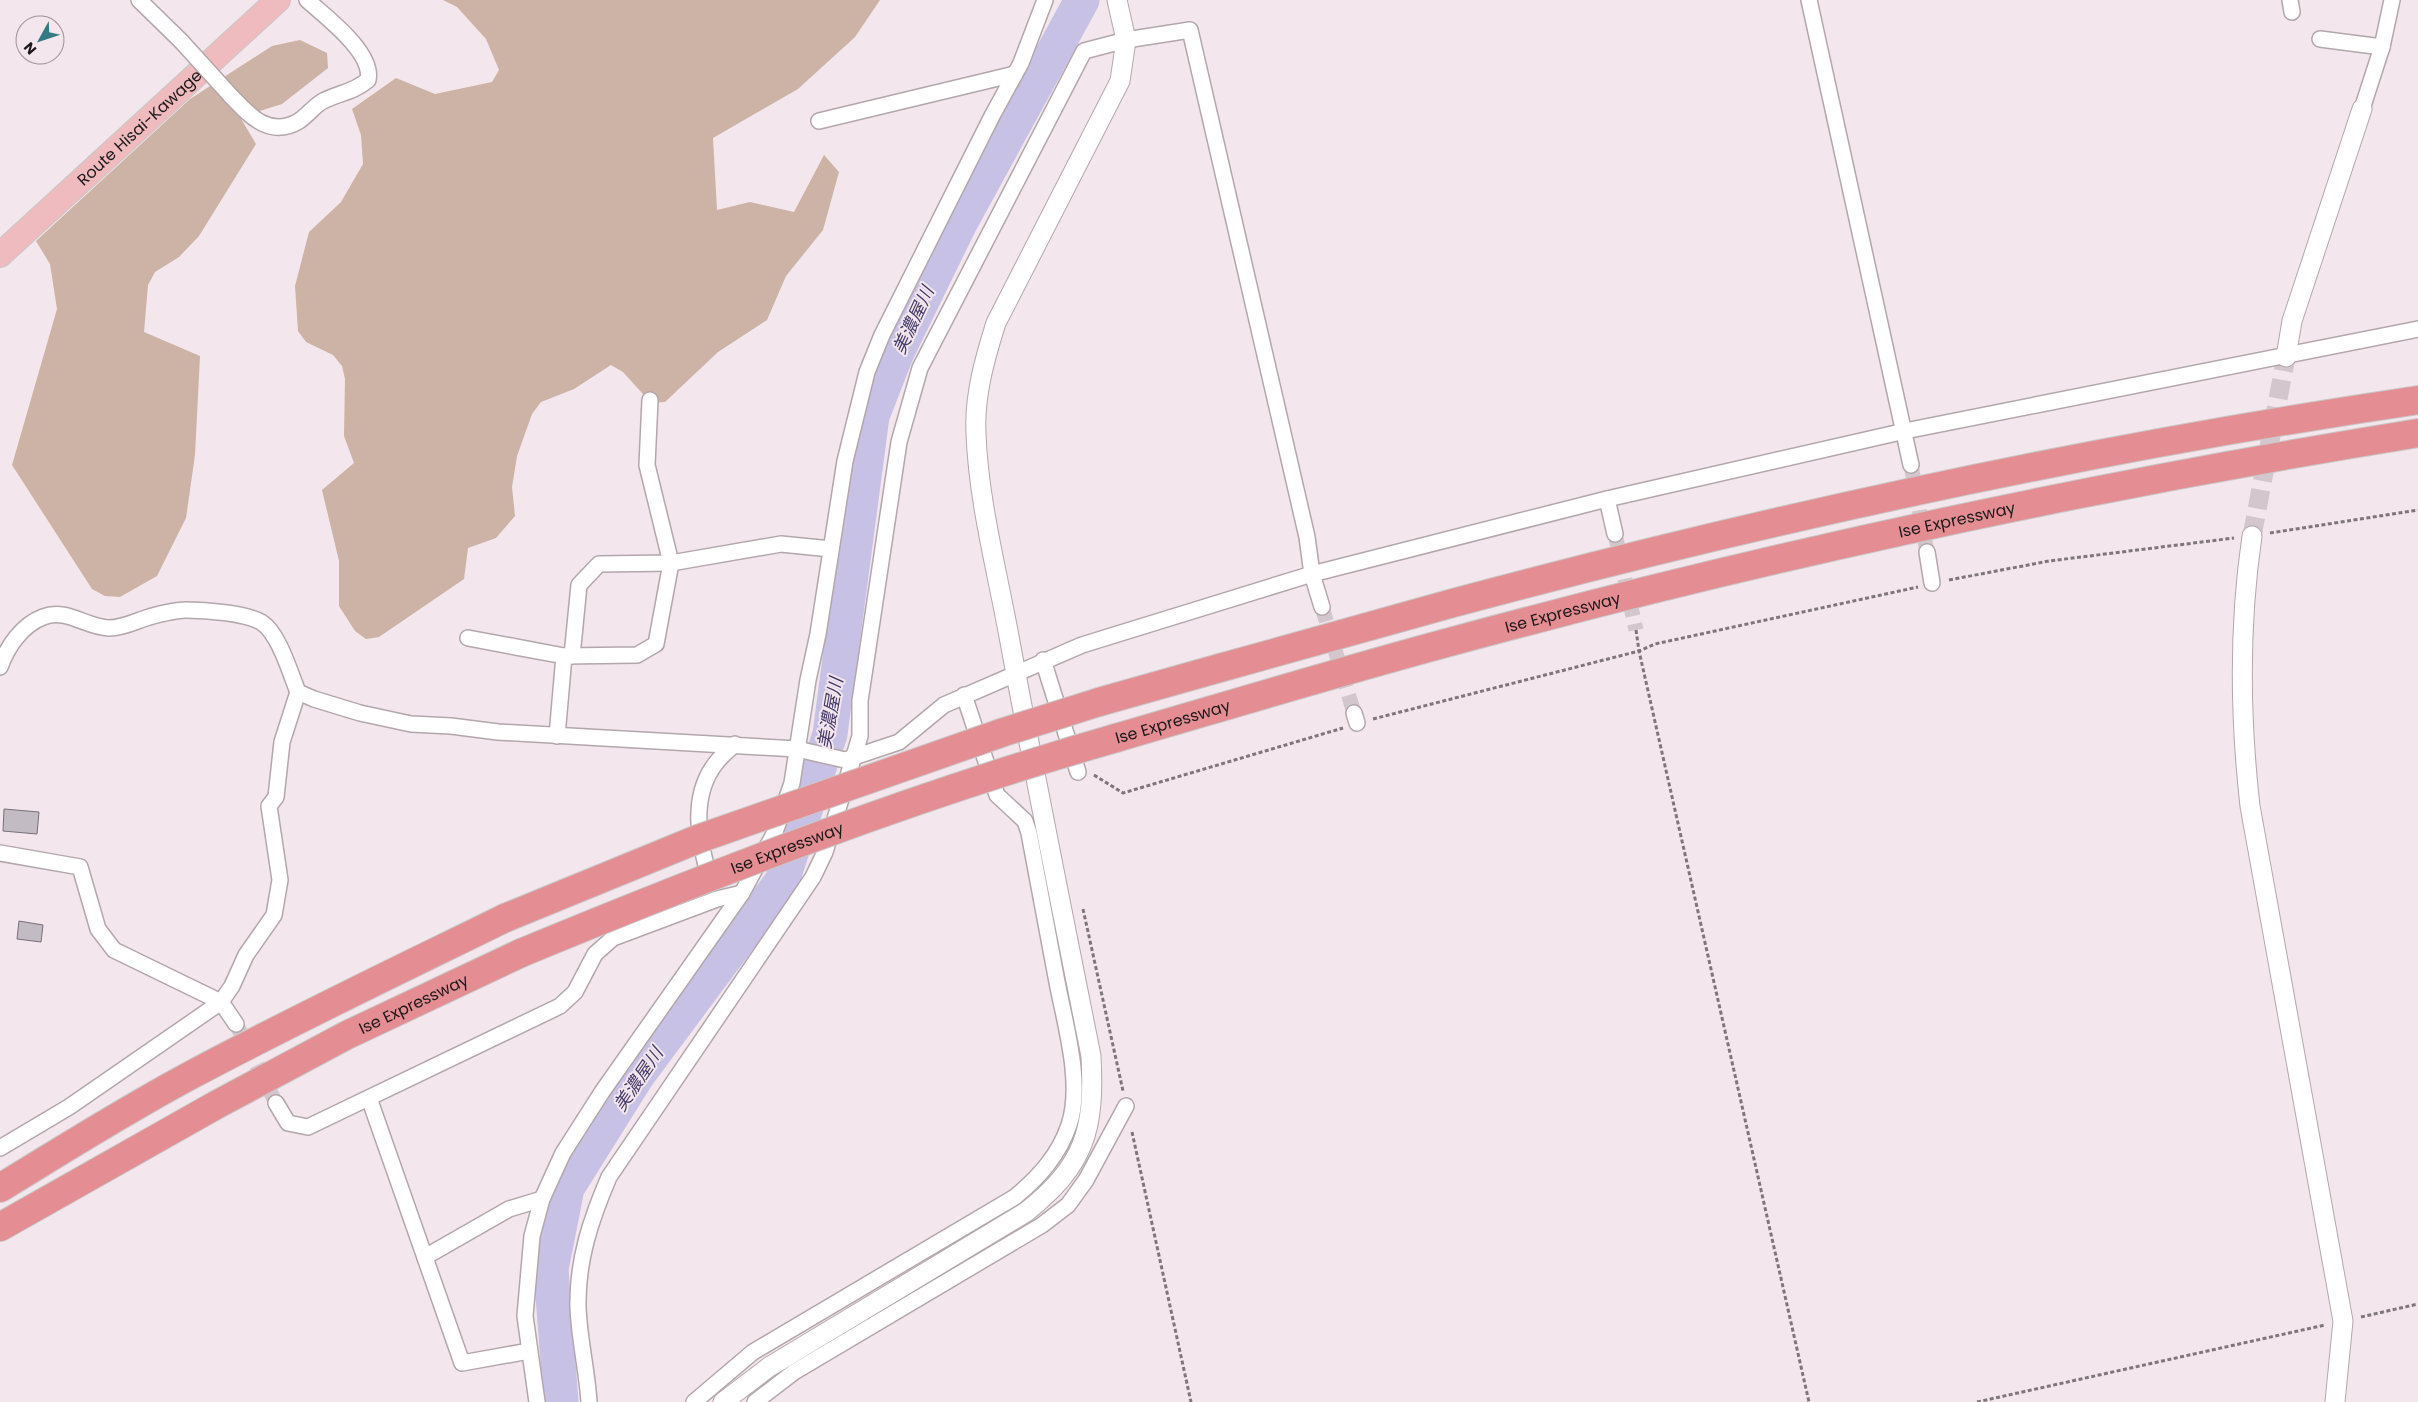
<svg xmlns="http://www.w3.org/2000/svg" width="2418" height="1402" viewBox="0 0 2418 1402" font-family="Poppins,'Noto Sans JP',sans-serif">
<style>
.green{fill:#cdb2a6}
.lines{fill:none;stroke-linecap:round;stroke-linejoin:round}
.river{stroke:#c6c1e5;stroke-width:35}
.building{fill:#c2bbc4;stroke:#777078}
.minor-tunnel{stroke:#d3c7cd;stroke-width:15;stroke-dasharray:15 8;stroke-linecap:butt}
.tertiary-tunnel{stroke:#d3c7cd;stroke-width:19;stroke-dasharray:19 9;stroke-linecap:butt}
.minor-casing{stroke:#b3a7ac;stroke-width:18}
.tertiary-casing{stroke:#b3a7ac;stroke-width:21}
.primary-casing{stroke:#c9c8c8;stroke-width:26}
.motorway-casing{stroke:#c9c8c8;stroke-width:30}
.path{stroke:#7f767a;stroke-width:3;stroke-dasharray:4 2.5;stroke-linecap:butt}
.minor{stroke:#fff;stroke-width:15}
.tertiary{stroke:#fff;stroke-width:19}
.primary{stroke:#efbbbe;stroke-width:24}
.motorway{stroke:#e48d92;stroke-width:28}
.minor-bridge-casing{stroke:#b3a7ac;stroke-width:18;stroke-linecap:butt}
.motorway-bridge-casing{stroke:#c9c8c8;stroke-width:30;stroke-linecap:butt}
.minor-bridge{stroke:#fff;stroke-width:15}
.motorway-bridge{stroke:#e48d92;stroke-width:28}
.labels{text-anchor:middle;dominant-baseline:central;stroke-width:4;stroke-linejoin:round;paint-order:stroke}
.street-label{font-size:16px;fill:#1d191b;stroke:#f3e6ec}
.water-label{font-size:18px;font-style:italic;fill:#433a69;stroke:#f3e6ec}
</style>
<rect width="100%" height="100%" fill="#f3e6ec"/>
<g class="green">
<path d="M443,0H880L855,37L798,89L713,138L717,210L750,202L794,212L824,155L839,172L823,230L786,276L767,320L718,352L665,402L651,403L623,372L611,365L574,389L541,402L532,414L517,456L512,487L515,516L496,538L468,548L464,579L379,637L366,639L355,631L339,606V561L322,490L354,463L344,436L345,379L342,366L333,355L306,342L298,331L295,286L309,232L341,202L363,164L361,135L352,109L396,78L435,94L492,82L499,70L486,39L457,7Z"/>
<path d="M300,40L327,53L328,68L282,104L240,117L256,144L199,236L179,257L155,272L148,285L144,332L200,356L195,455L186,518L157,576L120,597L105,596L92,589L12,465L57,309L50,264L36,241L190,99L272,46Z"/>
</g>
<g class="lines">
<path class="river" d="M561,1402L551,1269L567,1188L637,1076L782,881L830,734L872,416L897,352L960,223L1082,0"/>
</g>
<g class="building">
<path d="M4,809L39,812L37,834L3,831Z"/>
<path d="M19,921L43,925L41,942L17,939Z"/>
</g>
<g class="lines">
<g class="minor-tunnel">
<path d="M1911,465L1927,552"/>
<path d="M1615,534L1636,630"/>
<path d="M1322,607L1354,713"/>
<path d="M236,1024L276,1103"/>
</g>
<path class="tertiary-tunnel" d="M2252,536L2286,357"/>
<g class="minor-casing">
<g id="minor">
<path d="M139,0L181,41"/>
<path d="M1809,0L1911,465"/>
<path d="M2290,0L2292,12"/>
<path d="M2320,39L2382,47"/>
<path d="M230,95C248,114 269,139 299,121C308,115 314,106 323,101C339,93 354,92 368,80C374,53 326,17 307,0"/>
<path d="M2362,109L2382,47L2392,0"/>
<path d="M819,121L1015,74"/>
<path d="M1607,499L1615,534"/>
<path d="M1927,552L1932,583"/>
<path d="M468,638L564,656L637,655L656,644L671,563L647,465L650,400"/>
<path d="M572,656L579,585L599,564L671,563L781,544L831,549"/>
<path d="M1043,660L1078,772"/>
<path d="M0,667C7,647 22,625 43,617C67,608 85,627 109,628C123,628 136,621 149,617C160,614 175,610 186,610C205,610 245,613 261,622C279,633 290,673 298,692L314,699L360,713L411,724L451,726L498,732L797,749L845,760L899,742L944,705L1082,645L1312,574L1607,499L1905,431L2418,329"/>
<path d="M1354,713L1357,723"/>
<path d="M557,736L564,656"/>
<path d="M0,853L80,867L98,929L114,950L221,1002L236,1024"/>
<path d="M711,882C699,845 689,797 716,763C721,756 729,750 735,744"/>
<path d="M369,1098L462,1363L529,1351"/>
<path d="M276,1103L288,1123L308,1127L560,1006L575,992L595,954L613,938L717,899L742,893"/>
<path d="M0,1148L69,1107L221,1002L232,986L246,955L274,915L280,880L269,806L276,797L282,742L298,692"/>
<path d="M425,1257L509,1209L542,1199"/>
<path d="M537,1402L525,1316L532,1236L542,1199L563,1153L602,1092L742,893L775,832L792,783L808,680L818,634L845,461L867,372L882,335L992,116L1021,63L1045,0"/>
<path d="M589,1402C587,1370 579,1338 578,1307C577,1260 591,1219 609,1177L813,877L825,852L860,736V701L899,442L920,368L1084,51L1126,40L1190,30L1307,537L1312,574L1322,607"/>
<path d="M694,1402L753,1352L1015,1197C1039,1177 1059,1155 1069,1125C1083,1084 1065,1024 1057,982C1048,932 1038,883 1029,833L1025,821L997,795L964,695"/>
<path d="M755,1402L794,1372L1042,1225L1068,1205L1086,1180L1126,1106"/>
</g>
</g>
<g class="tertiary-casing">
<g id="tertiary">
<path d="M2286,357L2292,321L2362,109"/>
<path d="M2252,536C2239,624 2240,717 2250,806L2343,1321L2335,1402"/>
<path d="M723,1402L769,1367L1026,1212C1085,1165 1095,1130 1091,1056C1063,915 1034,773 1008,631C996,567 978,497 976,433C974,396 985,358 996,323L1120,81L1126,40L1117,0"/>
</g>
</g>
<g class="primary-casing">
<g id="primary">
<path id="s1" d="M0,255L278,0"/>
</g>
</g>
<g class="motorway-casing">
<g id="motorway">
<path d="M1099,702C1217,669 1335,635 1453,603C1770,518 2093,448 2418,400"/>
<path id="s2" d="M1116,738C1226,706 1335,673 1446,643C1766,556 2090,486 2418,433"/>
<path d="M0,1188C64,1149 127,1109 193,1074C296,1019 401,969 505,918"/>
<path id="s3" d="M0,1227L216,1105L347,1035L521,953"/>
</g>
</g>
<g class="path">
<path d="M2270,533L2418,510"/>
<path d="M1949,580L2049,561L2234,538"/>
<path d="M1636,630L1639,651L1809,1402"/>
<path d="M1373,719L1639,651L1655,644L1918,587"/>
<path d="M1094,775L1123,793L1343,728"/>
<path d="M1083,909L1123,1091"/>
<path d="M1132,1132L1191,1402"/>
<path d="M2361,1317L2418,1304"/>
<path d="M1977,1402L2325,1325"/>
</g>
<use href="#minor" class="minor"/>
<use href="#tertiary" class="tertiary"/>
<use href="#primary" class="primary"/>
<use href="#motorway" class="motorway"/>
<g class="minor-bridge-casing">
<path id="minor-bridge" d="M181,41L230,95"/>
</g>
<g class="motorway-bridge-casing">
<g id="motorway-bridge">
<path d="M505,918L698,839L1004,732L1099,702"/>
<path id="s4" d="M521,953C717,872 913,796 1116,738"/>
</g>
</g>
<use href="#minor-bridge" class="minor-bridge"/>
<use href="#motorway-bridge" class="motorway-bridge"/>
</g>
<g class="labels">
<g class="street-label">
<text stroke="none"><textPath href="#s1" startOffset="189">Route Hisai-Kawage</textPath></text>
<text stroke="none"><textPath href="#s2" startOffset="869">Ise Expressway</textPath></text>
<text stroke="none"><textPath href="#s2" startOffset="464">Ise Expressway</textPath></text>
<text stroke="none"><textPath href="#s2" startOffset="59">Ise Expressway</textPath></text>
<text stroke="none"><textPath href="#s4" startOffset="286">Ise Expressway</textPath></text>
<text stroke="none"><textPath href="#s3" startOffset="470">Ise Expressway</textPath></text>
</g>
<g class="water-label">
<text transform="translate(913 320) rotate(-65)">美濃屋川</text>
<text transform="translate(830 713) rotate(-80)">美濃屋川</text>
<text transform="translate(638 1079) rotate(-56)">美濃屋川</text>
</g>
</g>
<g transform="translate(40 40) rotate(230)"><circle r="24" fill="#f3e6ec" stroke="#9d9498"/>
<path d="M0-4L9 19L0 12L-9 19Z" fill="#337b84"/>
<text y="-8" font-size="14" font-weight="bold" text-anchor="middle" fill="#1d191b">N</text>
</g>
</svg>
